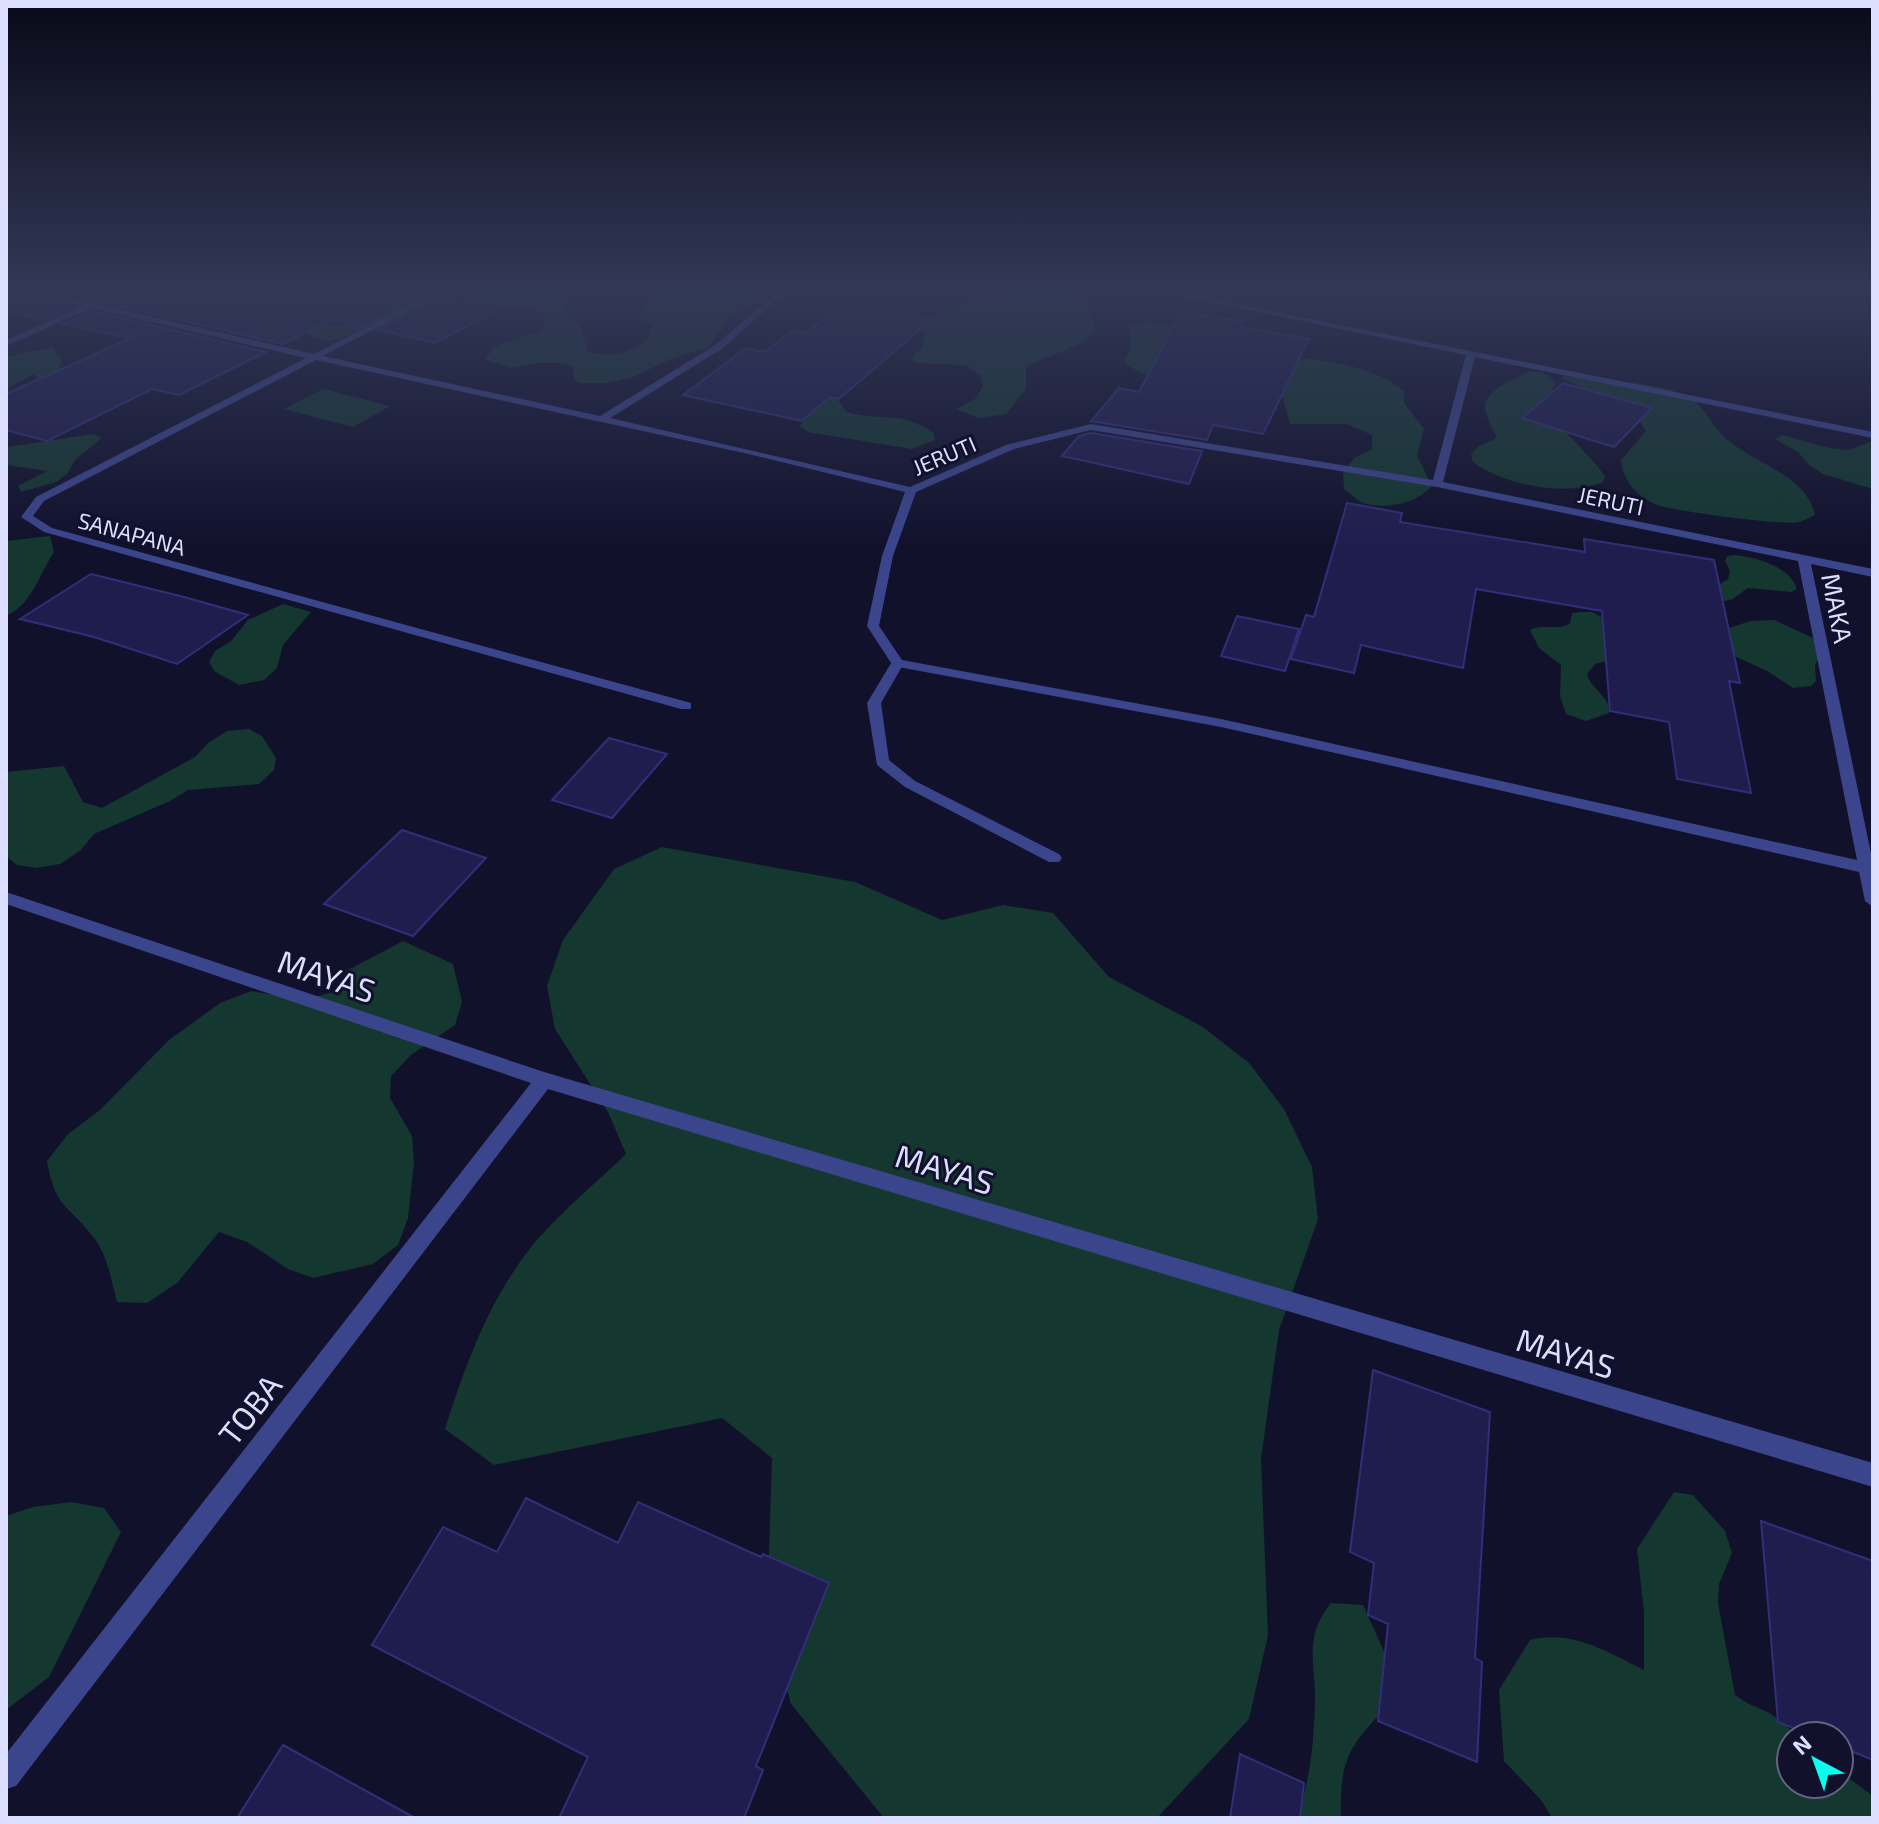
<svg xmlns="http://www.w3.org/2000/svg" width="1879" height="1824" viewBox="0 0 1879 1824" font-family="'Exo 2',sans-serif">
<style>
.green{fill:#143730}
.building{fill:#1f1d4e;stroke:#312e7a;stroke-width:2}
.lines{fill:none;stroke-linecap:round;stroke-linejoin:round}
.lane{fill:#3b458c;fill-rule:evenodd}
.street{fill:#3b458c;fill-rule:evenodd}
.labels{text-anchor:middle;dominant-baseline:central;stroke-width:6;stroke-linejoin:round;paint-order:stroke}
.far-street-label{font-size:22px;fill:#dcdeff;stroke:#11112c}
.street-label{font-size:26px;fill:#dcdeff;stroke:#11112c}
.near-street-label{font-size:32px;fill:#dcdeff;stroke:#11112c}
</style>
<rect width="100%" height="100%" fill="#11112c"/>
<g class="green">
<path d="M401,292H440L438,299L448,307L384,332L364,328C333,340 333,347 299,331L313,314L328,326H342Z"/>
<path d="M464,292H565L567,303L561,308L580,325L588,351C610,359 633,352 650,337L652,325L639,317L648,296L645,292H636H770L730,318L708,347L673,358L633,377L607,383H579L574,379L573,367L564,363H536L510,368L485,359L494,347L542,330L545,315C533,307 519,311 505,310C493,308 477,305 465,301Z"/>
<path d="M998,292H1079L1092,311L1094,332L1082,343L1026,366V389L1006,414L978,418L956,409L975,399L983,387L980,375L965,365L916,363L912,357L923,347L925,324L947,310Z"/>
<path d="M1150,321L1172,327L1203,344L1159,381L1128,366L1124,360L1131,349L1129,326Z"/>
<path d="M52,347L62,360L59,370L46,388L34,374L6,389V357Z"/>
<path d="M1311,359C1343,363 1378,370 1404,391V403L1424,429L1417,455L1432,486C1417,503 1389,509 1366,504C1358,502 1350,493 1344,489L1343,473L1354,458L1372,449V435L1347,424H1290L1276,371L1284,360Z"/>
<path d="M1528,372H1542L1556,383L1543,404C1561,431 1586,450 1605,476L1603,482C1567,497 1503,485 1473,462L1471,454L1478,447L1497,438C1493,429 1486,417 1485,408C1484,390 1516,379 1528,372Z"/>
<path d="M1565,376C1599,380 1637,381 1670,390C1707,400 1705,421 1729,441C1756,464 1807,476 1815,515C1810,517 1804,521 1799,522C1786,526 1672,511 1658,505C1637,497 1623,481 1621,460L1646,431L1631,408L1561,378Z"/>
<path d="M830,387L846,412C881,422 897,409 934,433L935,440L912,449L808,432L800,426Z"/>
<path d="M323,389L390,406L353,427L284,409Z"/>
<path d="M94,434L102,438L75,460L67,474L56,482L21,492L18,486L47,471L6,465L7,447Z"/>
<path d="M1782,435L1829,448L1848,450L1873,441V489L1823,474L1810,466L1798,452L1775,439Z"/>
<path d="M50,536L54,552C39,575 32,604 6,616V541Z"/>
<path d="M1735,555C1757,558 1790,566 1797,589L1791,592L1748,588L1731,600L1715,602L1718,585L1728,579L1730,571L1725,561L1727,556Z"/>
<path d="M283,604L311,612L283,645L277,668L264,680L239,685L214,671L209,662L215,651L231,641L248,620Z"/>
<path d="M1580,612H1592L1625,629L1611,660L1595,664L1587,674C1590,689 1611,696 1609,713L1586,721L1566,714L1560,696L1561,665L1539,648L1530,630C1542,622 1558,632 1570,623L1572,613Z"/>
<path d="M1774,620L1813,638L1820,655L1815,665L1816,681L1811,686L1793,688L1769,672L1728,653L1718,632L1750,621Z"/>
<path d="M249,729L262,736L276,758L274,770L259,784L188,790L170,801L94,834L81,850L60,864L36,868L17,865L6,856V772L64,766L83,802L102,808L195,757L208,743L227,731Z"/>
<path d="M662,847L855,882L942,920L1003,905L1053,913L1109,977L1203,1027L1249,1063L1284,1109L1312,1167L1318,1219L1279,1330L1261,1459L1268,1635L1249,1719L1157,1818H884L791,1704L767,1616L772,1458L722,1418L494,1465L445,1429C466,1363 491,1294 537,1240C564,1209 597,1182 626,1154L608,1112L555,1029L547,986L563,940L614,869Z"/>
<path d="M403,941L453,964L462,1002L455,1025L411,1055L391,1076L390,1098L412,1136L414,1162L408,1218L398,1245L373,1264L313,1278L288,1269L247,1242L219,1232L177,1283L147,1303L117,1302C111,1280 108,1256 94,1238C68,1203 56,1211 47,1161L68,1134L100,1110L169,1040L220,1003L251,991L304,1000L333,992L346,971Z"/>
<path d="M1674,1492L1693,1495L1725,1531L1732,1553L1719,1584L1718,1603L1735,1695L1747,1703L1770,1713L1798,1736H1791V1784H1839V1771L1873,1796V1818H1552L1541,1800L1504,1761L1499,1690L1530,1640C1572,1629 1608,1652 1644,1670V1612L1637,1549Z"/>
<path d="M71,1502L104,1508L121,1532L49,1677L6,1710V1516L33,1507Z"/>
<path d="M1331,1603L1363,1605L1392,1669L1396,1696C1354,1744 1339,1749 1341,1818H1298C1305,1792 1311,1766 1313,1739C1314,1725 1315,1710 1315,1696C1314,1657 1305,1636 1331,1603Z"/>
</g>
<g class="building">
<path d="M9,292H27L73,307L44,320L7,312Z"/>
<path d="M57,292H397L419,296L362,326L332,319L283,344Z"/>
<path d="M436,299L495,311L435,343L379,330Z"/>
<path d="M845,303L932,319L839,399L830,397L802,421L683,395L746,348L764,352L792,331L805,333Z"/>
<path d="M91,311L266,352L179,395L152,389L47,441L6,430V394L131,338L63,324Z"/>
<path d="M1181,313L1244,321L1241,327L1309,339L1263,434L1213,425L1207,440L1091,421L1119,388L1139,392Z"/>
<path d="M1563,383L1652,408L1614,447L1522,418Z"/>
<path d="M1091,433L1202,451L1189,484L1062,456L1079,436Z"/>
<path d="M1347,503L1402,513L1400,522L1585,552L1584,539L1714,560L1740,683L1729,681L1751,793L1677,779L1669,722L1610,711L1602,611L1476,589L1463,668L1361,645L1354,673L1291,659L1306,615L1314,617Z"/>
<path d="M91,574L184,597L248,615L177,664L94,637L20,619Z"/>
<path d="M1237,616L1299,629L1285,671L1221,656Z"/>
<path d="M609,738L667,754L612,818L552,800Z"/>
<path d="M402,830L486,858L413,936L324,904Z"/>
<path d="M1373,1370L1490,1412L1475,1658L1482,1662L1477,1762L1378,1721L1388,1624L1368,1615L1374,1563L1350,1552Z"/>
<path d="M526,1498L618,1543L638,1502L761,1557L763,1554L829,1583L756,1766L763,1770L744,1818H559L588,1757L372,1645L443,1527L497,1552Z"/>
<path d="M1761,1521L1873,1561V1760L1839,1746V1736H1813L1778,1722Z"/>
<path d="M283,1745L415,1818H237Z"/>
<path d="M1240,1754L1304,1783L1300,1818H1230Z"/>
</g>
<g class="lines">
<path class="lane" d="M898,659L904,663L881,703L889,760L915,781L1059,854L1062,858L1059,862H1049L905,787L877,765L867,703L893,660Z"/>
<g class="street">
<path d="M30,292H44L314,354L434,292H444L323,356L600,416L717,344L777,292H786L723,348L610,418L910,487L1006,445L1091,424L1433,480L1466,355L1162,292H1177L1873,432V438L1475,357L1443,482L1873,569V577L1811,564L1873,863V907L1865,901L1859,872L1221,727L893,666L867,626L882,556L905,492L744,453L316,360L44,501L33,516L52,528L691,703V709H681L44,532L21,517L36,497L306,358L91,308L6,346V340L82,306ZM1091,430L1437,487L1798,561L1857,860L1221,719L902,660L879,626L893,556L916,492L1014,449Z"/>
<path d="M6,892L544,1072L1873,1463V1487L548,1089L16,1786L6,1789V1754L531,1083L6,904Z"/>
</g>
</g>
<linearGradient id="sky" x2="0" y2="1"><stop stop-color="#090918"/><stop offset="0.53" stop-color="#323856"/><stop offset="1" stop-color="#323856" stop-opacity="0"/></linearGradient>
<rect width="1879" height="547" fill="url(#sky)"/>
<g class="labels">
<g class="far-street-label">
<text transform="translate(944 455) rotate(-23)">JERUTI</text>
<text transform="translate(1611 500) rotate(12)">JERUTI</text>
<text transform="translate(132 533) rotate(15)">SANAPANA</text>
</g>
<g class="street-label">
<text transform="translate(1838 608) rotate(79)">MAKA</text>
</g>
<g class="near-street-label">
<text transform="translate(327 975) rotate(19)">MAYAS</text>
<text transform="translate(945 1168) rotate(17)">MAYAS</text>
<text transform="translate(1566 1352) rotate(17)">MAYAS</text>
<text transform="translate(249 1409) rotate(-52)">TOBA</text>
</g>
</g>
<rect width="1879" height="1824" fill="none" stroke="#dcdeff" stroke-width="16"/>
<g transform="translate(1815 1760) rotate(319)"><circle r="38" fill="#11112c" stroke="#626380" stroke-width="2"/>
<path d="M0-6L14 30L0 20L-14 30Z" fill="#08fff0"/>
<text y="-12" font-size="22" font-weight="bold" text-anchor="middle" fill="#dcdeff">N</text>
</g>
</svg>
